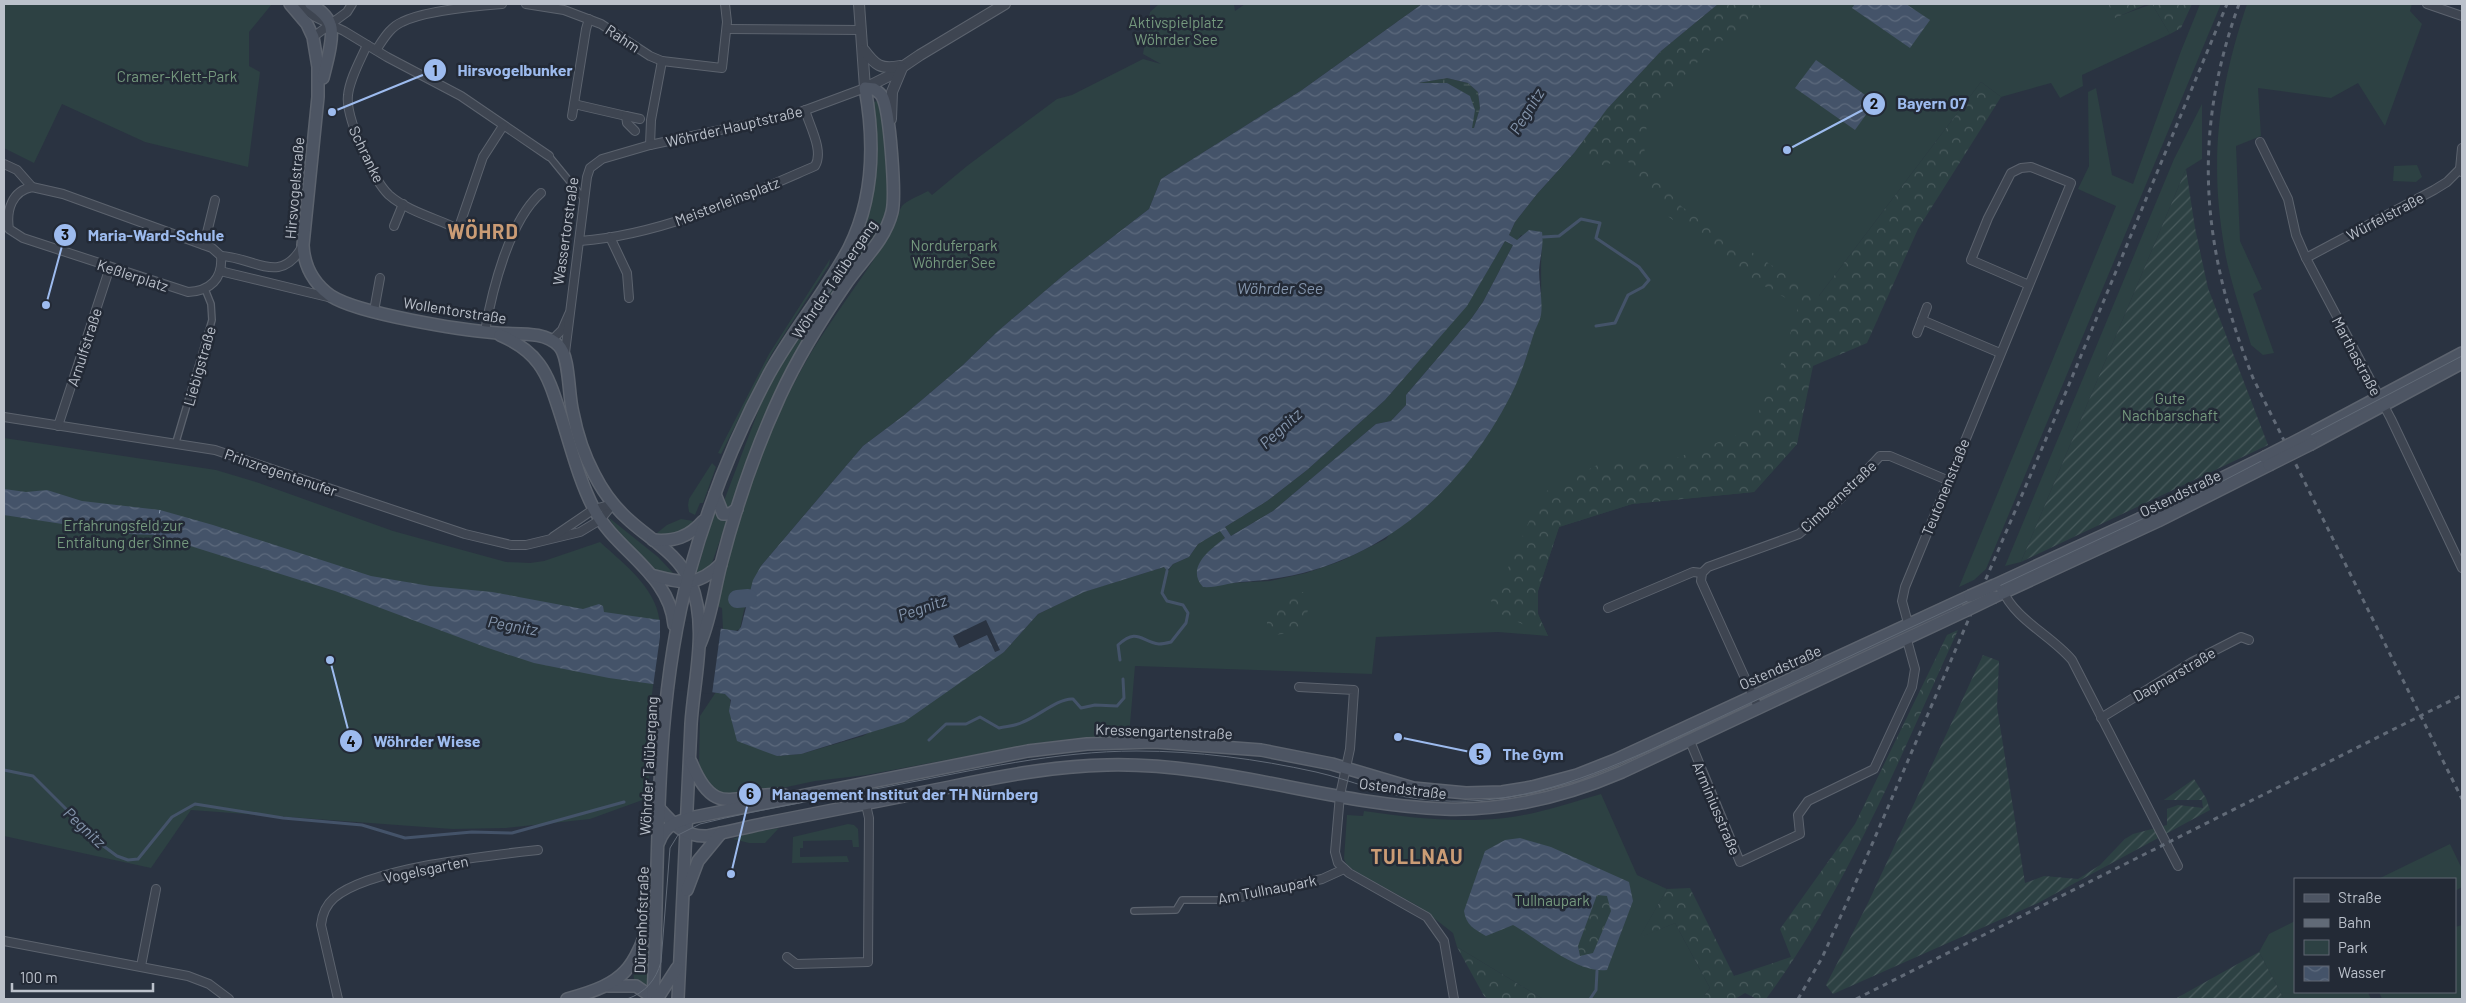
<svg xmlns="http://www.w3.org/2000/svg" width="2466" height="1003" viewBox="0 0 2466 1003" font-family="Barlow,sans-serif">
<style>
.green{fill:#2d4143}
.forest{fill:url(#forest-crowns)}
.wetland{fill:url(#wetland-marsh)}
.garden{fill:url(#garden-furrows)}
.water{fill:url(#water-waves);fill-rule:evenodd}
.pier{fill:#2a3341}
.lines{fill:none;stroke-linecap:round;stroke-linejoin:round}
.stream{stroke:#445369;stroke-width:3}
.river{stroke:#445369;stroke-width:18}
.ferry{stroke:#8697ae;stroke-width:1;stroke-dasharray:6 5;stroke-linecap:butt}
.pedestrian-casing{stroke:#5c636e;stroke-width:8}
.minor-casing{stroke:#5c636e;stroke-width:10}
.tertiary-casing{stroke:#5c636e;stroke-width:12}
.secondary-casing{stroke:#5c636e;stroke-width:14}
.pedestrian{stroke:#3e4551;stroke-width:5.5}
.minor{stroke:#3e4551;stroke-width:8}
.tertiary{stroke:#3e4551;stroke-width:10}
.secondary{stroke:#4d5563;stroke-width:11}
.tram{stroke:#616a77;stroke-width:1}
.rail{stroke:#616a77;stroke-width:3;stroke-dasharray:5 5;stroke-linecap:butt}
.secondary-bridge-casing{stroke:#5c636e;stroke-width:14;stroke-linecap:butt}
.secondary-bridge{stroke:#4d5563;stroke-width:11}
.labels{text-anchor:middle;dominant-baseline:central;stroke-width:5;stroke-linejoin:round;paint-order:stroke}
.park-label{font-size:15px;fill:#75997e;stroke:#232a36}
.street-label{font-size:15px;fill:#bbc1cb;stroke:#232a36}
.water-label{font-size:16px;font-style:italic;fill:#8697ae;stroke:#232a36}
.district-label{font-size:20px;font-weight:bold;letter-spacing:1px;fill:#cb9c75;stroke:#232a36}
.leader{fill:none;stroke:#9dbbee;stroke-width:2}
.callout-dot{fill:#9dbbee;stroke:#232a36;stroke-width:2}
.mark-label{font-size:15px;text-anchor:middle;font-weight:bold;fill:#111}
.callout-label{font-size:16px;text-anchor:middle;font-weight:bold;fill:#9dbbee;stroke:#232a36;stroke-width:5;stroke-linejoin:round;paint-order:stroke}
</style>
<defs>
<pattern id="forest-crowns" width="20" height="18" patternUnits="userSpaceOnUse" patternTransform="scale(1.25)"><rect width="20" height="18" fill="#2d4143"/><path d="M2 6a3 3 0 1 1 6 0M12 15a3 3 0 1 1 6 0" fill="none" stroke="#4a5b5d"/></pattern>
<pattern id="wetland-marsh" width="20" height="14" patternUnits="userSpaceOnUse" patternTransform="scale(1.25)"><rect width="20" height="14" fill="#2d4143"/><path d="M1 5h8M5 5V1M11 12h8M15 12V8" fill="none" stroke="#4a5b5d"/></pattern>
<pattern id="garden-furrows" width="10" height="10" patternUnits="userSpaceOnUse" patternTransform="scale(1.25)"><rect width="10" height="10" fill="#2d4143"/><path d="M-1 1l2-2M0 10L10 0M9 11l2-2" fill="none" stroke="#4a5b5d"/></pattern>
<pattern id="water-waves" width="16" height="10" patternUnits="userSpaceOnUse" patternTransform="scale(1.25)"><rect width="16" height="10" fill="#445369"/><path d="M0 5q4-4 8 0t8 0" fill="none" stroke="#5d6a7d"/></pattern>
</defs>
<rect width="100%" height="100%" fill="#2a3341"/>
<g class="green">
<path d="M4,4H272L249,32V66L260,72L248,167L145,142L62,104L34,163L4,148Z"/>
<path d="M1159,4H1234L1235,11L1245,4H1422L1302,90L1161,179L1149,209L1066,273L998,331L963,365L903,416L863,446L761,566L744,610L740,629L735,631L723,630L722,608L717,606C731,520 768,425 812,351C834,316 858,284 880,250C885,243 890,235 894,227C897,221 898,212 902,206C907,200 921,195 928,191L932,195L967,166L1057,99L1072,95L1143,59L1161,64L1143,54L1150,12Z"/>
<path d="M1718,4H2108L2116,17L2152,4L2170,34L2082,75L2083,86L2060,98L2051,83L2001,97L1981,82L1819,296L1797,444L1754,492L1632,504L1559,527L1538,591V614L1548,636L1498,632L1376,637L1372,674L1135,666L1129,736L1078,738L1031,744L866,775L815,781L739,797L727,796L710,788L699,767L700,716L716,692L726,694L730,697V703L777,756L801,754L863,736L1004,652L1038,614L1083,592L1164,567L1168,571L1173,564L1189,557L1198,544L1220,530L1225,538L1203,587L1229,583L1270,581L1306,573L1341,561L1386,539L1535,330C1545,304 1539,274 1542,247L1521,235L1517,241L1509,235L1515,222L1537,194L1574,153L1607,109Z"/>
<path d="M2200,4H2221L1986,569L1974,580L1959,587L2116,206L2078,189L2089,166L2088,92L2096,88L2112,175L2133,184L2181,51Z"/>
<path d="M2247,4H2412L2410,11L2422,24L2385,126L2358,83L2331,98L2258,88L2261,136L2236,146L2240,241L2262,289L2253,294L2274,353L2263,355L2251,345C2242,313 2229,279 2224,246C2209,157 2219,88 2247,4Z"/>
<path d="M881,99L889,200L883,224L855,265L853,252L857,236L872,103Z"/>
<path d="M2202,104V159L2186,169L2021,562L2005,566L2174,159Z"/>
<path d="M2417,165L2422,177L2416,182L2393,181L2394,166Z"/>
<path d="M1505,241L1513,245L1483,302L1471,319L1406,395V405L1391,421L1376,424L1273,511L1231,536L1225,527L1267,501L1307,470L1385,400L1466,306Z"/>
<path d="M830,259L829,265L772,353L721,454L718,453L769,354Z"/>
<path d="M844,266L845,271L805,335L777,393L729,511L722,506L767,388L792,341Z"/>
<path d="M4,438L216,470L259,483L393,531L506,562L530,563L544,561L600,542C626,566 662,592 660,631C659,656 653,680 651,704L653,711L648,798L590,819L506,828L452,829L191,810L151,868L4,836Z"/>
<path d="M712,463L716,467L703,503H700L695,515L689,512L688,505L689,499Z"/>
<path d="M714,513L721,519L727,520L712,563L707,569L696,575Z"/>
<path d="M608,517L658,557L675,575L659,572L655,569L618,532Z"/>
<path d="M681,519L693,521C685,533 672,537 657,533L667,525Z"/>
<path d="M1601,794L1637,875L1667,889L1640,937L1675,923L1710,988L1702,999H1543L1457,947L1453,933L1418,906L1355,871L1347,865L1344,859L1347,815L1363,816L1364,811C1411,818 1457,823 1505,818C1538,814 1570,803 1601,794Z"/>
<path d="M848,824L854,825L858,829L859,847H853L852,840L803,841V848H800V857L847,856L849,862L792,863L793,837Z"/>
<path d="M779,828L765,843H749L733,839L749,833Z"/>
<path d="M2450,844L2462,869V887L2455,891V879H2378Z"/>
<path d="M2295,921V992H2368L2371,999H2284L2259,952L2269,934Z"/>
<path d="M2462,925V999H2382L2379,992H2455V927Z"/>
<path d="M648,941L650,942L647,985L634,980L633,971L640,961Z"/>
</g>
<g class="forest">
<path d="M1718,4H1764L1752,19L1712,48L1650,109L1645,136L1644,164L1682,207L1819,296L1981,82L2001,97L1918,229L1867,343L1813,366L1797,444L1754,492L1632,504L1559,527L1538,591V614L1548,636L1499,613L1491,601L1514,556L1541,494L1599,464L1669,461L1750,430L1780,367L1798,308L1793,302L1741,273L1737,267L1669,217L1627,160L1597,166L1574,153L1607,109L1661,51Z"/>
<path d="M2108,4H2147L2115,18Z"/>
<path d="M2152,4H2192L2181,28L2170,34Z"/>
<path d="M1302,592L1314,594L1300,632L1273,635L1267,629V612Z"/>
<path d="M1958,630C1901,755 1848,888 1766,999H1757L1745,993L1735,999H1702L1710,988L1675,923L1639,938L1667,889L1690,888L1734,976L1791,957L1780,929L1855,824L1947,635Z"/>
<path d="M1597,895L1607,896L1611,911L1593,953L1580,956L1578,946Z"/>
<path d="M1457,947L1543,999H1488L1484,996Z"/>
</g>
<path class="wetland" d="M1447,78L1468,83L1478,92L1480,108L1474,128H1472L1469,96L1447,83H1417Z"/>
<g class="garden">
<path d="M2186,169L2195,228L2208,288L2268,445L2021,562Z"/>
<path d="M1983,655L1999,661L1997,707L2025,883L2044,876L2078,879L2100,865L2125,839L2133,834L2167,825V809L2178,805L2203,808L2202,800H2164L2194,779L2206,798L2210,810L2038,903L1833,994L1826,985L1868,903Z"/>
<path d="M2259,952L2284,999H2175Z"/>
</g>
<g class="water">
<path d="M1422,4H1718L1661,51L1607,109L1574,153L1537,194L1515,222L1509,235L1517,240L1529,230L1542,232C1544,245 1540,257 1539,270C1539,285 1543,301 1541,315C1540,321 1536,327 1534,333C1527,355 1521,376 1510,397C1455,503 1363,577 1240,582C1228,583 1216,588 1203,587C1185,567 1211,549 1225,538L1220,531L1198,544L1189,557L1173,564L1167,571L1164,567L1084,592L1038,614L1004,652L904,722L801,754L777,756L737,741L729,711L731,700L725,694L609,678L534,663L485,647L335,591L155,535L127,534L4,515V489L26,492L47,490L82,501L160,510L213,525L371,576L430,586L492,592L583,609L599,604L603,606L604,612L738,631L741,627L753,580L761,566L863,446L903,416L963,365L998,331L1066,273L1149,209L1161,179L1302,90ZM1447,78L1468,83L1478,92L1480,108L1474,128H1472L1475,110L1470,96L1447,83H1418ZM1505,241L1513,245L1483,302L1471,319L1406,395V405L1391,421L1376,424L1273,511L1231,536L1225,527L1267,501L1307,470L1385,400L1467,306Z"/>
<path d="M1855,4H1906L1930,20L1910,48L1852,8Z"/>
<path d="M1816,60L1875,102L1855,130L1795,88Z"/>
<path d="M1520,838L1551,847L1629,882L1633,901L1607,970C1578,974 1538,939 1513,925L1486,936C1474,929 1466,925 1464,911L1485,851L1505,840ZM1597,895L1607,896L1611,911L1593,953L1580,956L1578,946Z"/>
</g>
<g class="pier">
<path d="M660,619L721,627L712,694L653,687L660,637Z"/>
<path d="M986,620L1000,650L995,652L987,635L959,648L953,636Z"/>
</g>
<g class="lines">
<g class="stream">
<path d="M1543,237L1559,236L1581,219L1600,223L1596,238L1639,267L1649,280L1643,287L1628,295L1615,323L1596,326"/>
<path d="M1120,660L1118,645C1138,627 1141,642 1159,644C1162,644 1167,643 1171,642L1186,623L1188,613L1183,605L1167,601L1162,593L1167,571"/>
<path d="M929,740L946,724H966L980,717L999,728C1007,726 1016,726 1023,722C1039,716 1058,698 1073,699L1081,708L1095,705L1117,706L1124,698L1123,679"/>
<path d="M4,770L33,776L102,845L117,856L128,860L138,859L172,817L195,804L283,818L362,825L405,838L472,832L512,833L624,802"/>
<path d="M1590,999L1596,990L1597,971"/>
</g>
<path class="river" d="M737,599L748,598"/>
<path class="ferry" d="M155,535L160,510"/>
<g class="pedestrian-casing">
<g id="pedestrian">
<path d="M549,156L584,199"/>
<path d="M176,442L212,320L211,304L205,289"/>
<path d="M1134,911L1176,910L1182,900H1227"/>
</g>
</g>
<g class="minor-casing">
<g id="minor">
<path d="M297,4L315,17L344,31L387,57L461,96L549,156"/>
<path d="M526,4L564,10L601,24L650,56L662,61L722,68L727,22L725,4"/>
<path d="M2427,4L2462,16"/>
<path d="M727,29L861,30"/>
<path d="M313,37L347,12L352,4"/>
<path d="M367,45C360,61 350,78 348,95C345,116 373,180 389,195C406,210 434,218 454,227H459L483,157L503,126"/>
<path d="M376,50C383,40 390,27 402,22C424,11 476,6 502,4"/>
<path d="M574,104L626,116L627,123L635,131"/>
<path d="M572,116L586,29L589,19"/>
<path d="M626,116L640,119"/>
<path d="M2260,142L2288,199L2296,235L2306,258L2391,419L2462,568"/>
<path d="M650,145L651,120L662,61"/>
<path d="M2462,148L2460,169L2462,172"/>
<path d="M4,164L17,170L32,187"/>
<path d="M32,187L63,194L212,248L221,256C223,279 210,291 188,292L23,238L9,229C6,210 12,191 32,187Z"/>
<path d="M394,226L403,204"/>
<path d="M610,237L627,273L629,298"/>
<path d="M580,241C662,235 741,198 815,166C824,151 810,127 805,110"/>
<path d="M204,245L215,200"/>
<path d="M221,256C254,257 281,287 303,245"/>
<path d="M2306,258L2434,190L2447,182L2460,169"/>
<path d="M220,271L332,298"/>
<path d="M374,311L380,278"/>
<path d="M1922,320L2000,353"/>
<path d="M485,331C492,291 509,221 541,193"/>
<path d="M1917,333L1927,307"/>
<path d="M552,340L562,330L569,314"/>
<path d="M565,353L587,177L590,168L602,159L650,145L795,114L865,88"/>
<path d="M4,417L215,450L465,534L511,545H526L580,532L600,520L613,504"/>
<path d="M58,426L110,267"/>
<path d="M553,537L594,509L613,504"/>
<path d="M2002,589C2015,620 2051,635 2072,660L2178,866"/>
<path d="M1608,608L1693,572L1702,573"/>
<path d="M1908,623L1902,601L1905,587L2071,183L2031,167L2021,168L2011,173L1988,218L1971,260L2029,285"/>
<path d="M1299,687L1354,690L1350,749L1340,795L1335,852L1338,863L1349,873L1427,917L1444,941L1454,999"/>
<path d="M1759,709L1701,581L1702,573L1708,567L1799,534L1840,499L1880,456H1890L1947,480"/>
<path d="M2101,718L2192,662L2241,637L2249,640"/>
<path d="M1690,741L1740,862L1800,834L1798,815L1808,801L1874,769L1912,687L1915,669L1907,640"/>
<path d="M1227,900L1322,879L1344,869"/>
<path d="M4,941L188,976L209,984L229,999"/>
<path d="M787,957L796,964L868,962L869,818L861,783"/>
<path d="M141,966L156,889"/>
<path d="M338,999L321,925C322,915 326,905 334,898C368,868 492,855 538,850"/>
</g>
</g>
<g class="tertiary-casing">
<g id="tertiary">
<path d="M859,4L865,88L889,76L920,55L1005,4"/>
<path d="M864,50C875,65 881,70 900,66"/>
<path d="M891,119L892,92L902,68"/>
</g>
</g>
<g class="secondary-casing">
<g id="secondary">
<path d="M290,4L307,24L313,37L318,67V97L303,245C304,266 314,284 331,296C359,314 461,330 497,333C516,335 544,330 559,346C570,357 568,395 573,413C577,434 584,455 594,474C603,492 615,508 630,521C651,540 678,554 690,581C709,626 694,677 691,724C687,816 682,908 678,999"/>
<path d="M311,4C318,9 327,15 330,24C335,35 326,66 323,78"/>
<path d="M500,335C516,342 529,350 539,364C550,379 555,398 561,416C571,447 579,480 594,509C616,551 670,574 674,625"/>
<path d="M2306,436L2462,353"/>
<path d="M2311,444L2462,363"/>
<path d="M715,494L723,514H730L737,509"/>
<path d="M653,540C674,542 689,537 703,521"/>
<path d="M651,575C682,583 696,588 721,564"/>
<path d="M1995,585L2139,519L2265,457"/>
<path d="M1994,597L2158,521L2269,465"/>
<path d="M691,762C716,823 736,790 784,795"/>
<path d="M658,807C673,824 684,837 707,836C727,832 747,827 767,823C828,811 889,799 950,787C1002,776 1054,766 1107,765C1222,762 1331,805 1445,809C1507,811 1566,796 1622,772L1965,611"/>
<path d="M659,842C665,825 677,821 694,817L1028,751L1087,744L1155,742L1261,750L1332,764L1413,788L1466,793L1502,792L1532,787L1577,775L1615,760L1970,596"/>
<path d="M687,890L698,861L721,833"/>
<path d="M608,986H636L655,999"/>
<path d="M567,999C630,982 633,968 654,911"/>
<path d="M653,999C660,858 652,712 689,574C708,505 735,437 769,374C793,330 826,292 849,248C874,198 875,142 865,88L874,89C877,91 880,93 882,96C890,110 896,196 892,212C885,241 861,261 845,285C821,320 798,357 780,396C755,450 736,506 721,564C714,591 711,618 700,644"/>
<path d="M657,999L677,968"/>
</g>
</g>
<use href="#pedestrian" class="pedestrian"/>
<use href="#minor" class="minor"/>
<use href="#tertiary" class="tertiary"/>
<use href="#secondary" class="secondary"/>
<path class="tram" d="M627,999C645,993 656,980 661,962L670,848L678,835L700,824C764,808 831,798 896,785C976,770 1055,751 1137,751C1197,751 1257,759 1316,772C1351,780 1383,795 1420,799C1505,809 1573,784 1650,750L2223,481L2462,356"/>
<g class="rail">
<path d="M2239,4C2191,137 2202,249 2253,378L2462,799"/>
<path d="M1798,999L1822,958L1852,891L2058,411L2227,4"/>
<path d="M1856,999L2462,695"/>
</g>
<g class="secondary-bridge-casing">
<g id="secondary-bridge">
<path d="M2265,457L2306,436"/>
<path d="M2269,465L2311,444"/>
<path d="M1970,596L1995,585"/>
<path d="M1965,611L1994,597"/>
</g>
</g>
<use href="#secondary-bridge" class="secondary-bridge"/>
</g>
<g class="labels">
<g class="park-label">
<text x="1176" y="22">Aktivspielplatz<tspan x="1176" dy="17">Wöhrder See</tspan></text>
<text x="177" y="76">Cramer-Klett-Park</text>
<text x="954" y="245">Norduferpark<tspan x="954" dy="17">Wöhrder See</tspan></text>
<text x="2170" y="398">Gute<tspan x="2170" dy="17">Nachbarschaft</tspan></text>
<text x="123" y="525">Erfahrungsfeld zur<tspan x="123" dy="17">Entfaltung der Sinne</tspan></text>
<text x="1552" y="900">Tullnaupark</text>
</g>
<g class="street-label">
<text transform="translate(623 38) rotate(33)">Rahm</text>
<text transform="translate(734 126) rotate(-13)">Wöhrder Hauptstraße</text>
<text transform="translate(367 154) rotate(64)">Schranke</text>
<text transform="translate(294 188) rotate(-85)">Hirsvogelstraße</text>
<text transform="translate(727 201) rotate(-21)">Meisterleinsplatz</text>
<text transform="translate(2385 216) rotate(-28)">Würfelstraße</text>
<text transform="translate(565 231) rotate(-82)">Wassertorstraße</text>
<text transform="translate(133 275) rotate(18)">Keßlerplatz</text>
<text transform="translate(834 279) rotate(-56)">Wöhrder Talübergang</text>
<text transform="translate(455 310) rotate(9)">Wollentorstraße</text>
<text transform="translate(84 347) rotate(-72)">Arnulfstraße</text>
<text transform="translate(2357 356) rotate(62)">Marthastraße</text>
<text transform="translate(199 366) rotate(-74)">Liebigstraße</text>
<text transform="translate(281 472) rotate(19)">Prinzregentenufer</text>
<text transform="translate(1945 487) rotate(-68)">Teutonenstraße</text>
<text transform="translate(2180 493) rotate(-26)">Ostendstraße</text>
<text transform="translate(1838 496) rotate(-43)">Cimbernstraße</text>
<text transform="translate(1780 667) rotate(-24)">Ostendstraße</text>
<text transform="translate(2174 674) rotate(-30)">Dagmarstraße</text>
<text transform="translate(1164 731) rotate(2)">Kressengartenstraße</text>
<text transform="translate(648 766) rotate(-87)">Wöhrder Talübergang</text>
<text transform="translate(1403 788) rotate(7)">Ostendstraße</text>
<text transform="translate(1717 808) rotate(67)">Arminiusstraße</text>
<text transform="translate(426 869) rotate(-12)">Vogelsgarten</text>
<text transform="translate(1267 889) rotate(-11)">Am Tullnaupark</text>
<text transform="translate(641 920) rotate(-88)">Dürrenhofstraße</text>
</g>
<g class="water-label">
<text transform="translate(1526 111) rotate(-58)">Pegnitz</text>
<text x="1280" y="287">Wöhrder See</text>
<text transform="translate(1280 428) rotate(-42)">Pegnitz</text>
<text transform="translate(922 607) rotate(-19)">Pegnitz</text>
<text transform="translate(513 625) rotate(10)">Pegnitz</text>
<text transform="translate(85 827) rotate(43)">Pegnitz</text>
</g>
<g class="district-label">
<text x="483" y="231">WÖHRD</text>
<text x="1417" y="856">TULLNAU</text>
</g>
</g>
<path class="leader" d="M332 112L435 70M1787 150L1874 104M46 305L65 235M330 660L351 741M1398 737L1480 754M731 874L750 794"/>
<g class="callout-dot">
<circle cx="332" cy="112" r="5"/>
<circle cx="1787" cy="150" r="5"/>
<circle cx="46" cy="305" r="5"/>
<circle cx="330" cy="660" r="5"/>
<circle cx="1398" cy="737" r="5"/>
<circle cx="731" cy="874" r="5"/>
<circle cx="435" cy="70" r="12"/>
<circle cx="1874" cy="104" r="12"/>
<circle cx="65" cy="235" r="12"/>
<circle cx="351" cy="741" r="12"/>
<circle cx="1480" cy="754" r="12"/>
<circle cx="750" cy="794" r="12"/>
</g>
<g class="mark-label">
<text x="435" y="76">1</text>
<text x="1874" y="109">2</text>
<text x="65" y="240">3</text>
<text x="351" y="747">4</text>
<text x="1480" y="760">5</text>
<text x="750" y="799">6</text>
</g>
<g class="callout-label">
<text x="515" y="76">Hirsvogelbunker</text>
<text x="1932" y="109">Bayern 07</text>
<text x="156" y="241">Maria-Ward-Schule</text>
<text x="427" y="747">Wöhrder Wiese</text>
<text x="1533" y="760">The Gym</text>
<text x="905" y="800">Management Institut der TH Nürnberg</text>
</g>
<rect width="2466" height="1003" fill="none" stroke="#bbc1cb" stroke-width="10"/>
<rect x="2294" y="878" width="162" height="115" fill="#232a36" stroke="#606672"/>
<rect x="2304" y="894" width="25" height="8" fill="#4d5563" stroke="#606672"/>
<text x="2338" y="903" font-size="15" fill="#bbc1cb">Straße</text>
<rect x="2304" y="919" width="25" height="8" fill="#616a77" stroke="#606672"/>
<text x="2338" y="928" font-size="15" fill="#bbc1cb">Bahn</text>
<rect x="2304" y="940" width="25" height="15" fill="#2d4143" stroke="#606672"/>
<text x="2338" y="953" font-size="15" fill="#bbc1cb">Park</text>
<rect x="2304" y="966" width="25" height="15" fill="url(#water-waves)" stroke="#606672"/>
<text x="2338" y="978" font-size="15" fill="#bbc1cb">Wasser</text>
<path d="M12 983v8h141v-8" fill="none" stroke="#bbc1cb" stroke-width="2.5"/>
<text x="20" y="983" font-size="15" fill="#bbc1cb" stroke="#232a36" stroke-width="4" paint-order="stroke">100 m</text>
</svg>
